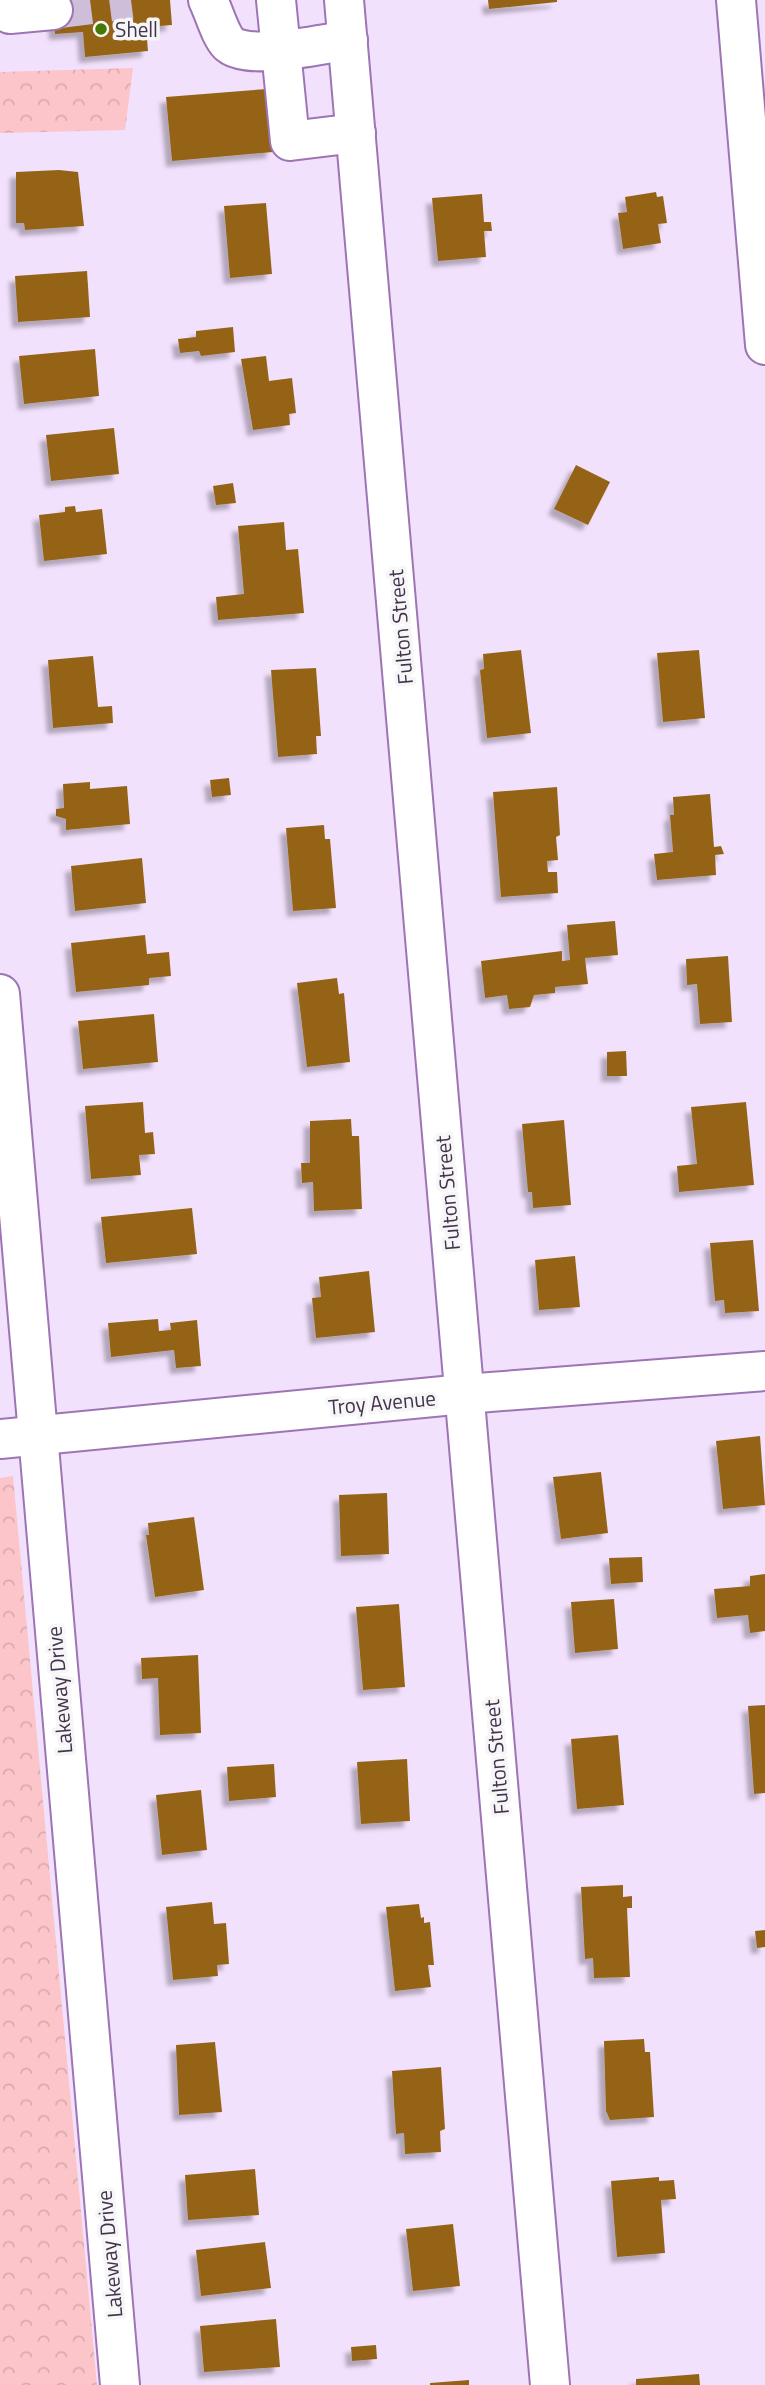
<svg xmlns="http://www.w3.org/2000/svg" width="765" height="2385" viewBox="0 0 765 2385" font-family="'Titillium Web',sans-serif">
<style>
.forest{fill:url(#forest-crowns)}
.building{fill:#956416;filter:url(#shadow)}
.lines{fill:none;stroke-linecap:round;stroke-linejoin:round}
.minor-tunnel{stroke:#cfbeda;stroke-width:38;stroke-dasharray:38 19;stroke-linecap:butt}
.minor-casing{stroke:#9d75b4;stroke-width:42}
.minor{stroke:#fff;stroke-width:38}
.poi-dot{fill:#467903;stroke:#f6f6f6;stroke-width:2.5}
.labels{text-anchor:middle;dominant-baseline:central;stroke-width:7;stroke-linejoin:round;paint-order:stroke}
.poi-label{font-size:21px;fill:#43324d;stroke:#f6f6f6;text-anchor:start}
.street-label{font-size:21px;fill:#43324d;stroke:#f6f6f6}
</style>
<defs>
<pattern id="forest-crowns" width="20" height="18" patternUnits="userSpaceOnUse" patternTransform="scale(1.75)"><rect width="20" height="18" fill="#fcc5ca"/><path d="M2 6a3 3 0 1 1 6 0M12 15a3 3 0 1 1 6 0" fill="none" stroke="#d9aaaf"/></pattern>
<filter id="shadow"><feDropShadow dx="-6" dy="6" stdDeviation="2" flood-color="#0004"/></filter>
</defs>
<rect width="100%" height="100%" fill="#f2e1fd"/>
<g class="forest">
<path d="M133,68L125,130L0,133V72Z"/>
<path d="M13,1476L97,2385H0V1478Z"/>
</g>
<g class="building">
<path d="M52,0H170L172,25L146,27L148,51L85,57L83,32L55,34Z"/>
<path d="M488,0H557V2L489,9Z"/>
<path d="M267,89L273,152L172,161L166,97Z"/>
<path d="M59,170L78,172L84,226L25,230L24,223H16V172Z"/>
<path d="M656,192L657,197L663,196L667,223L658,224L661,243L623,249L618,213L627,212L625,197Z"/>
<path d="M482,194L484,222H491L492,231H484L486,257L438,261L432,198Z"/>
<path d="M266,203L272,274L230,278L224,206Z"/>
<path d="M87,271L90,317L18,322L15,276Z"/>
<path d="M233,327L235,352L201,356L199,351L180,353L178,339L196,337V331Z"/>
<path d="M95,349L99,396L24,404L19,356Z"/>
<path d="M266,356L269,381L292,378L296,413L289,414L290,425L253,430L241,359Z"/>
<path d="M114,428L119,474L51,481L46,435Z"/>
<path d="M576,465L610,482L588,525L554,509Z"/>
<path d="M233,483L236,503L216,505L213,486Z"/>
<path d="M75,506L76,512L102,509L107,554L44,561L39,515L65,512V507Z"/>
<path d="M284,522L286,550L298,549L304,613L218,620L216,597L244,594L238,526Z"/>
<path d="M521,650L531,733L487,738L480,670L484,669L483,654Z"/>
<path d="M699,650L705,718L663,722L657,653Z"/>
<path d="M93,656L98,707L112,706L113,723L53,728L48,660Z"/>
<path d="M316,668L321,736H316L317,754L278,757L271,670Z"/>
<path d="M229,778L231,795L212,797L210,780Z"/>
<path d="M90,782V789L127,786L130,824L66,830V819L56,816V809L64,808L63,784Z"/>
<path d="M557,787L560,835L556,837L558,860L547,861L548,872H557L558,893L501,897L493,792Z"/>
<path d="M710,794L714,847L721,846L724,854L715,855L716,875L657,880L654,854L673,852L670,815H674L673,797Z"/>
<path d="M324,825L325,839H330L336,908L293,911L286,828Z"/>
<path d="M142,858L146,903L75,911L71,866Z"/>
<path d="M615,921L618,955L585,958L588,984L555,987V993L534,995L530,1007L509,1009L507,995L485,998L481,961L562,951V961L570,960L567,925Z"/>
<path d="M145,935L147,954L169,952L171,976L149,978V985L76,992L71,943Z"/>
<path d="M728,956L732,1022L700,1024L697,984L687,985L686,959Z"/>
<path d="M337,978L339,994L344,993L350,1062L307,1067L297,983Z"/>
<path d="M154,1014L158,1062L83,1069L78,1021Z"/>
<path d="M626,1051L627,1076H607V1052Z"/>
<path d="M143,1102L145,1133L153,1132L155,1154L139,1155L141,1175L91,1179L85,1106Z"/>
<path d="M746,1102L754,1185L679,1192L677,1166L697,1164L691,1107Z"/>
<path d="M351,1119L352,1136H359L362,1209L314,1211L313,1182L302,1183L301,1163H310V1121Z"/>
<path d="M564,1120L571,1205L533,1208L532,1192H528L522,1124Z"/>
<path d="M192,1208L197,1254L106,1263L101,1217Z"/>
<path d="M753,1240L759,1311L725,1313L724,1300L715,1301L710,1243Z"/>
<path d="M575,1256L580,1307L539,1310L535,1260Z"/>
<path d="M369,1271L375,1332L316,1338L312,1298L321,1297L319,1277Z"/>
<path d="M158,1319L159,1331L171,1330L170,1323L197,1320L201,1366L176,1368L174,1350L111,1357L108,1323Z"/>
<path d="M760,1436L765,1505L723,1509L716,1441Z"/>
<path d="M601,1472L608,1533L561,1539L553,1477Z"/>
<path d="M387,1493L389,1554L341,1556L339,1495Z"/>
<path d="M194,1517L204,1590L155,1597L146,1535H149L148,1523Z"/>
<path d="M642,1557L643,1582L611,1584L609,1558Z"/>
<path d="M765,1574V1631L750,1633L748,1615L717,1618L714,1589L750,1586V1576Z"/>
<path d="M614,1599L618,1649L575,1653L571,1602Z"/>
<path d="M399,1604L405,1687L363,1690L356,1607Z"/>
<path d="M198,1655L201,1733L160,1735L158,1678L142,1679L141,1658Z"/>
<path d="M765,1705V1793L754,1794L748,1706Z"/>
<path d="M618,1735L624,1805L577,1809L571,1739Z"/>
<path d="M407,1759L410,1821L361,1824L357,1762Z"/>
<path d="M274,1764L276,1797L229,1801L227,1767Z"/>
<path d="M201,1790L207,1850L162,1855L156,1795Z"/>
<path d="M623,1885V1897L632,1896V1908H627L630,1977L594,1978L593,1958L585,1959L581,1887Z"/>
<path d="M212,1902L214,1924L226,1923L229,1964L217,1965L218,1976L173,1980L166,1907Z"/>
<path d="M419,1904L421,1918L424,1917V1923L430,1922L434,1965H428L431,1987L395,1991L386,1907Z"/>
<path d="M765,1930V1947L757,1948L755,1931Z"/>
<path d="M644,2039L645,2052H650L654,2117L610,2120L606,2111L604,2041Z"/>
<path d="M215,2042L222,2112L179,2115L176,2045Z"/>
<path d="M441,2067L445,2129L440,2131L441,2152L405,2154L404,2133L396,2134L392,2071Z"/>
<path d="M255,2169L259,2215L188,2220L185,2175Z"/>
<path d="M659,2177V2181L674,2180L676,2199L661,2200L665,2253L617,2257L611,2181Z"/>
<path d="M453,2224L460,2286L413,2291L406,2229Z"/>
<path d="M265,2242L271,2288L201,2296L196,2250Z"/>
<path d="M276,2319L280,2367L204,2372L200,2326Z"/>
<path d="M376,2345L377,2359L352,2361L351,2347Z"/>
<path d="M699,2374L700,2385H636V2379Z"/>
<path d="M469,2380V2385H430V2383Z"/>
</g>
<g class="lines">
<path class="minor-tunnel" d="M53,10L131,0"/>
<g class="minor-casing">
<g id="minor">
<path d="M8,0L10,14L53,10"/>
<path d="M208,0C214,12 220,35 229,44C247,61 324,44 348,40"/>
<path d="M276,0L290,141L356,133"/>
<path d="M344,0L550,2385"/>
<path d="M736,0L765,345"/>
<path d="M0,994L120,2385"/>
<path d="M0,1439L464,1394L765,1371"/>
</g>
</g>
<use href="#minor" class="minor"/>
</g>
<circle class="poi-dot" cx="101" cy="29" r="7"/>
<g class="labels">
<g class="poi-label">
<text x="115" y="29">Shell</text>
</g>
<g class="street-label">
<text transform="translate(400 627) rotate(-95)">Fulton Street</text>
<text transform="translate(447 1193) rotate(-95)">Fulton Street</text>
<text transform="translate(382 1402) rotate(-5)">Troy Avenue</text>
<text transform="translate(59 1690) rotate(-95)">Lakeway Drive</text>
<text transform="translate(496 1757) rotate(-95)">Fulton Street</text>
<text transform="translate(109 2254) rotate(-95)">Lakeway Drive</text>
</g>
</g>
</svg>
